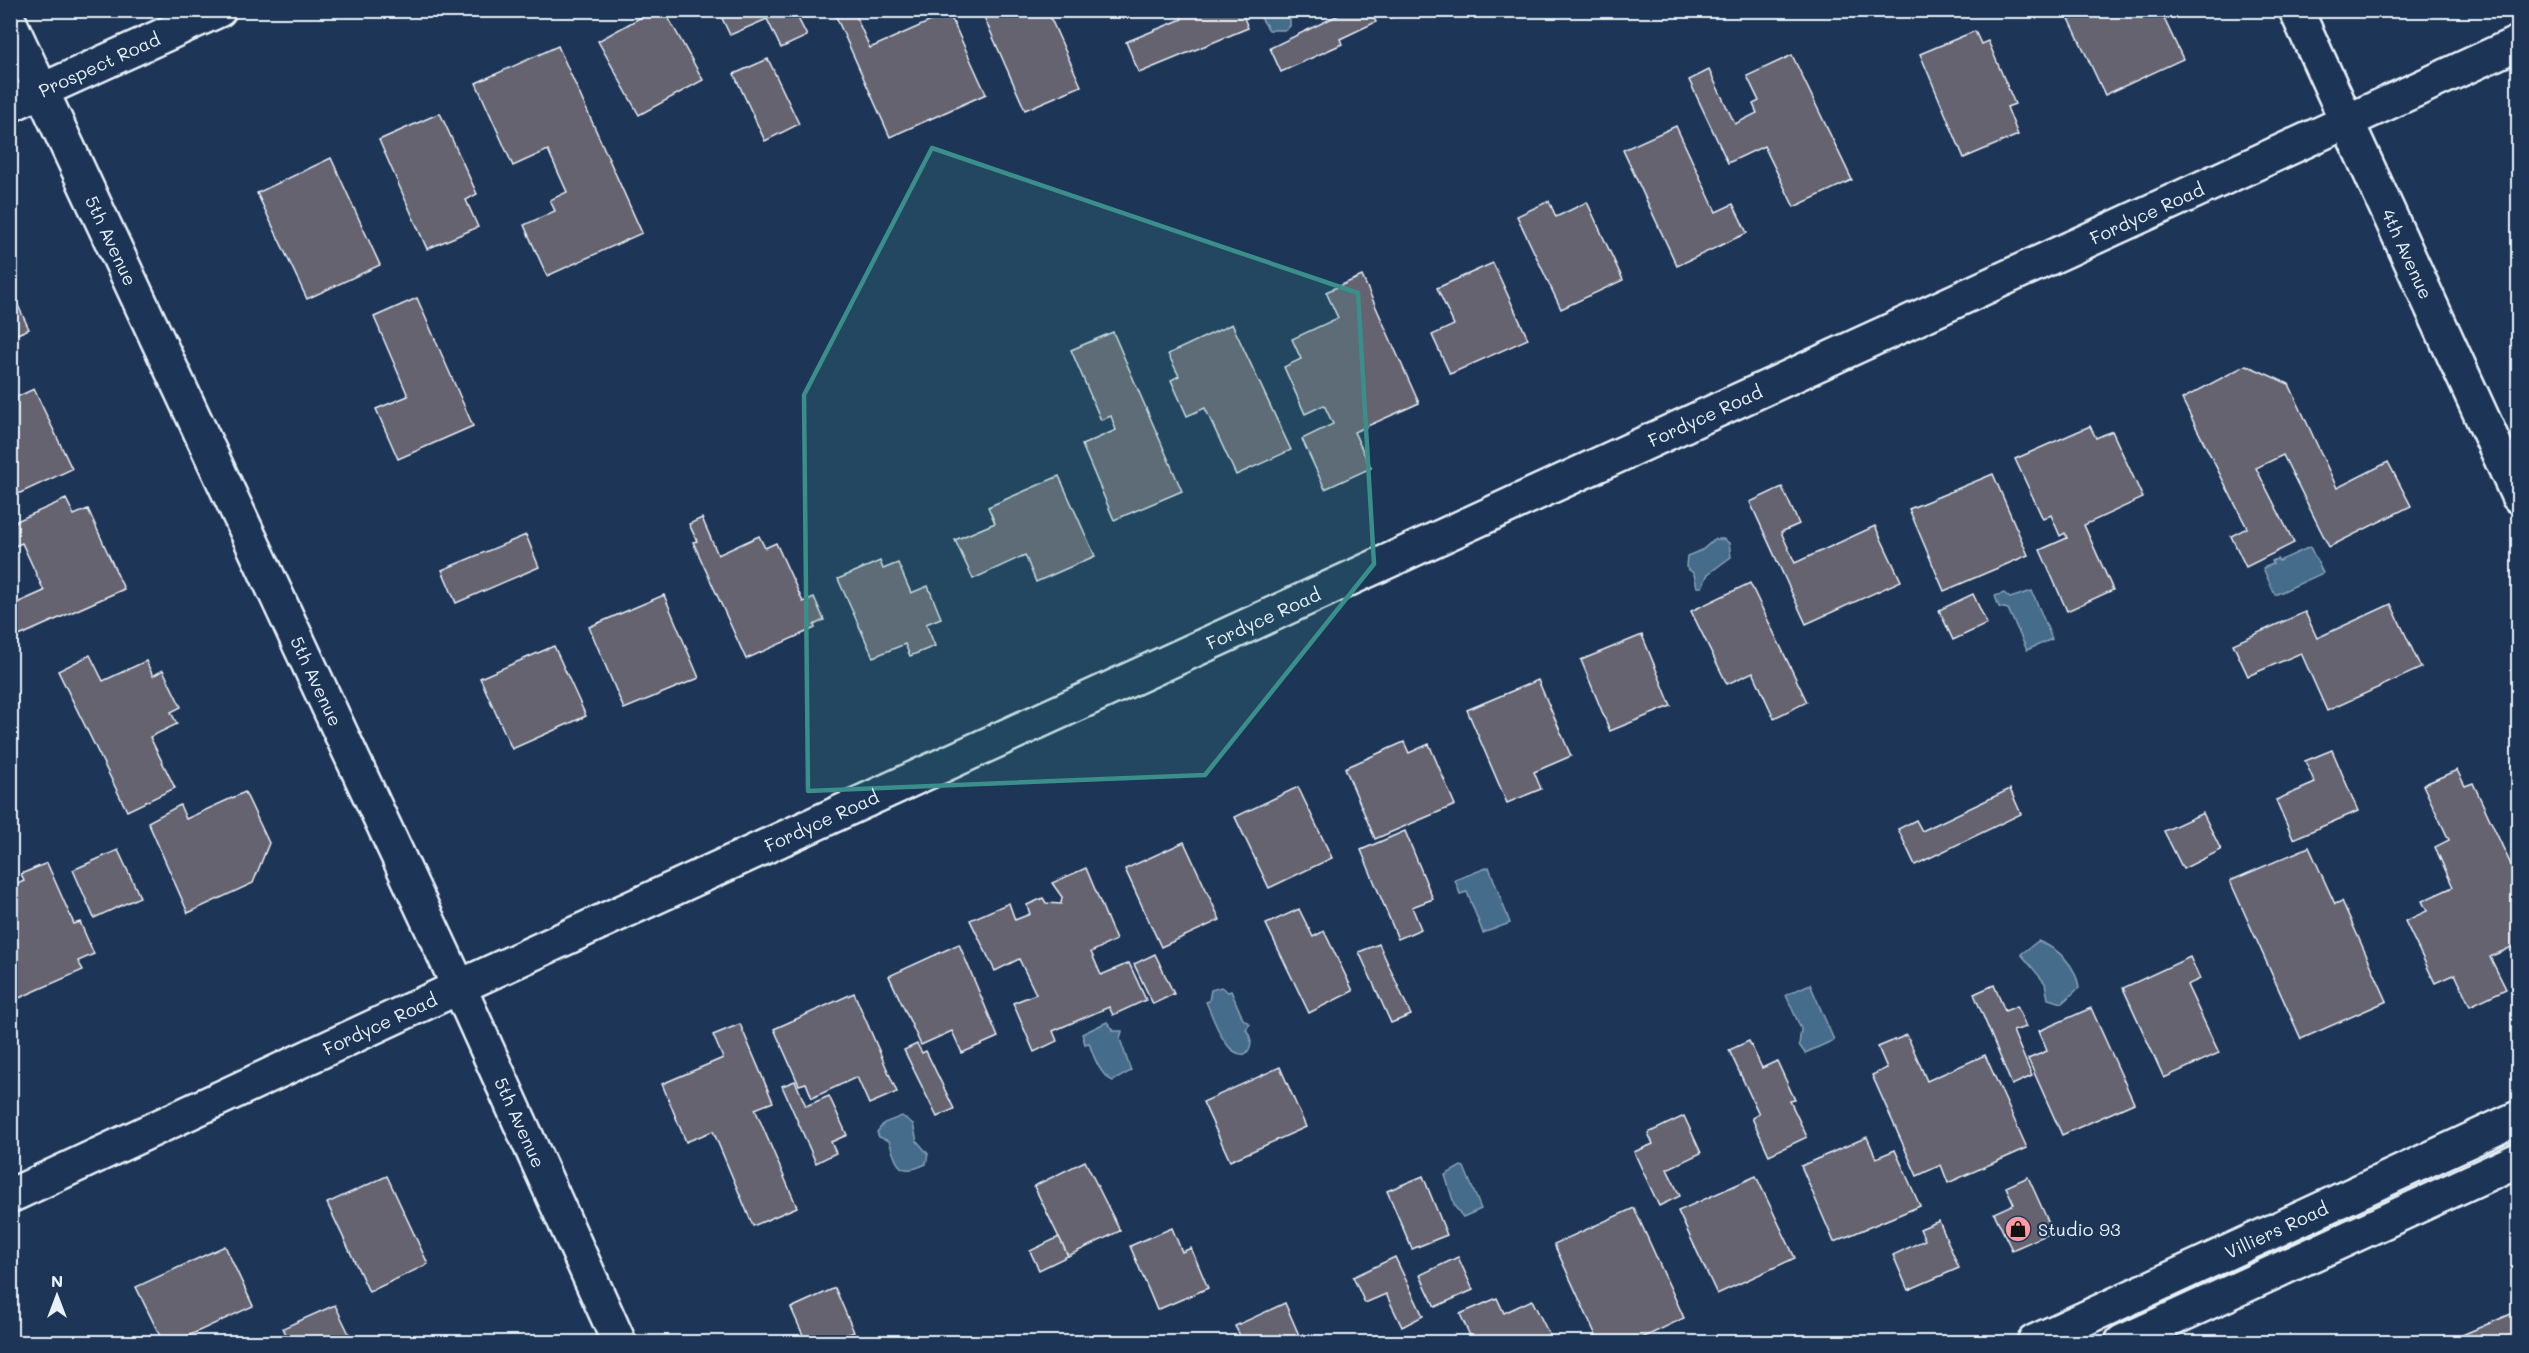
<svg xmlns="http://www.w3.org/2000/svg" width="2529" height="1353" viewBox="0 0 2529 1353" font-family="Mali,sans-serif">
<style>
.water{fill:#446d8b;stroke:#86a2b7;stroke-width:1.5}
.building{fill:#666471;stroke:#e8f1f8;stroke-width:1.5}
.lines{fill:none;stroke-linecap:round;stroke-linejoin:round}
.street-casing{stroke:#e8f1f8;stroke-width:38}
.secondary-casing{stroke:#e8f1f8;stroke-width:38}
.street{stroke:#1d3557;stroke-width:33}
.secondary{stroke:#1d3557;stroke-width:33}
.marked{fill:#3a8f8a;fill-opacity:0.2;stroke:#3a8f8a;stroke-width:4.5;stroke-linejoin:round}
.labels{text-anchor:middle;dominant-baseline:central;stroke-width:4.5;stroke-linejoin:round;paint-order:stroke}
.street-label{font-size:18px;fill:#e8f1f8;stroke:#1d3557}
.poi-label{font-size:18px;fill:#e8f1f8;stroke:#1d3557;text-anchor:start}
</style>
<rect width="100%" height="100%" fill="#1d3557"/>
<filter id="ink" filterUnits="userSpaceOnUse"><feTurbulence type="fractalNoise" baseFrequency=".0167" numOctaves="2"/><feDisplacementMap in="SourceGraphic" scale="12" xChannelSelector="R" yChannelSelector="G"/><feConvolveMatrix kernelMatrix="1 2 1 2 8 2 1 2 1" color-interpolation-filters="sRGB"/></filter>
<g filter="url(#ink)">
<g class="water">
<path d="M1262,11H1290V26L1286,30H1269L1261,18Z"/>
<path d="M1715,539H1723L1729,543L1731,557L1708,574L1702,587H1697L1694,574L1686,567L1687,556L1702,550Z"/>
<path d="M2310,547L2323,573L2275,595L2263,568L2273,564L2272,561L2277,559L2279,561Z"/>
<path d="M2032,591L2052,639L2027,650L2008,609L1999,607L1995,596L2004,593L2010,598Z"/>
<path d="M1489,867L1510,923L1483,933L1467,892L1460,894L1455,880Z"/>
<path d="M2038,941C2059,949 2076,965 2079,988L2062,1003L2048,999L2045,983L2021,954Z"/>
<path d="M1810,984L1834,1040L1805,1053L1799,1045L1801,1029L1786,995Z"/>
<path d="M1221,987L1228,992L1231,991L1243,1019L1250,1024L1246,1029C1251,1037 1254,1047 1245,1054C1225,1057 1214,1019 1206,1002L1209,1001L1211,990Z"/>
<path d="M1107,1022L1114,1031H1122L1120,1039L1131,1071L1113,1081C1100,1076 1093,1055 1089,1043L1085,1044L1082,1034Z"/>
<path d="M902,1116L913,1124L917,1141L928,1154L926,1164C897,1178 897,1163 889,1141L879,1137L877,1132L884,1123Z"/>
<path d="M1461,1166L1464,1167L1481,1209L1463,1217L1455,1207L1445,1175Z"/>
</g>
<g class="building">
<path d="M654,10H664L703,80L639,115L598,41Z"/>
<path d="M718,10H805L807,14L798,18L807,36L781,48L767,19L730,35Z"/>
<path d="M833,10H853L870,48L949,13L986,94L890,137Z"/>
<path d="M981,10H1047L1081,86L1025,110Z"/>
<path d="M1178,10H1241L1248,28L1139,73L1126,42L1182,19Z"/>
<path d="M1349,10H1370L1376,22L1340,39L1342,44L1281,72L1270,48Z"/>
<path d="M1387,10H1407L1390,18Z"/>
<path d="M2065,10H2160L2183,59L2105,95Z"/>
<path d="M1975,31L1981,44L1988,41L2015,104L2007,107L2018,135L1964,158L1920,54Z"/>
<path d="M558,46L642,233L547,276L524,225L555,211L550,200L567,192L548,150L513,166L476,83Z"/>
<path d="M1792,55L1852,180L1794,207L1764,146L1728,163L1689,80L1709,70L1735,124L1757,113L1753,104L1759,101L1747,76Z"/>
<path d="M768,59L799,124L765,141L734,74Z"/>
<path d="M440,113L477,194L466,200L478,227L427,249L379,140Z"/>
<path d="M1676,126L1716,212L1733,204L1747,233L1677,266L1623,150Z"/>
<path d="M331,158L380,265L307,299L257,193Z"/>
<path d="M1549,201L1556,217L1587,202L1623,280L1561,309L1517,216Z"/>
<path d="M1493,263L1528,339L1450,374L1432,335L1454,325L1437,288Z"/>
<path d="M1362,276L1419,403L1354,432L1371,468L1325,489L1302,439L1333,424L1324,405L1305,414L1284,367L1301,359L1292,339L1338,318L1326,292Z"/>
<path d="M10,288L29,329L10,337Z"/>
<path d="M417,298L473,426L398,459L376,409L408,396L374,317Z"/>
<path d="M1232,324L1291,450L1236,475L1205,408L1187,416L1171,380L1179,376L1168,354Z"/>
<path d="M1113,332L1182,491L1114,520L1082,445L1116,430L1111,416L1101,420L1071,350Z"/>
<path d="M2246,365L2289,384L2337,488L2388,462L2411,506L2329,547L2283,455L2256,468L2294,543L2246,567L2231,536L2247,528L2182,399Z"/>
<path d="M34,389L72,469L18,494L10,478V400Z"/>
<path d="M2090,426L2096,438L2112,431L2143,498L2084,525L2113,590L2067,611L2040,550L2067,538L2065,533L2060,536L2051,515L2043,519L2015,459Z"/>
<path d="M1993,474L2028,555L1944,591L1909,509Z"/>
<path d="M1059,476L1095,556L1036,582L1025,555L973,579L955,540L995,523L988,507Z"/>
<path d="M1782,487L1799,524L1781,532L1795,563L1875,526L1901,581L1806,624L1750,502Z"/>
<path d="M66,499L74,515L88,509L124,589L10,640V606L44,591L22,543L10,548V524Z"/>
<path d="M702,518L718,555L759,536L765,548L776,543L803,602L814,597L824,620L814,625L815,628L746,659L693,542L697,541L689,524Z"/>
<path d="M526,535L539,567L456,603L442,570Z"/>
<path d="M880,561L883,569L898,563L911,593L928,586L941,618L926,624L935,646L910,656L905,644L873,657L838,579Z"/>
<path d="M1750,583L1807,702L1774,718L1753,672L1727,684L1691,611Z"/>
<path d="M1973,594L1987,624L1953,640L1939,610Z"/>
<path d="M664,595L699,678L624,709L589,627Z"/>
<path d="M2391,604L2421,668L2327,711L2301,653L2248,676L2233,644L2305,612L2317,638Z"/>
<path d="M1642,635L1671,706L1610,731L1581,660Z"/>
<path d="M554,646L586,716L512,749L480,678Z"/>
<path d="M90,655L103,681L146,661L153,676L163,670L181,707L171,712L177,724L150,737L175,788L127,811L58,671Z"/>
<path d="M1538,680L1571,756L1534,772L1541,789L1507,803L1467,710Z"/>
<path d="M1404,742L1409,753L1429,744L1455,805L1375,839L1345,768Z"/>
<path d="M2332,750L2358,811L2293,839L2276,800L2315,783L2305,761Z"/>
<path d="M2457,770L2465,786L2473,783L2518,880V944L2490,957L2506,989L2470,1006L2455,974L2435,983L2405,921L2427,911L2422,901L2453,887L2435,847L2449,840L2423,785Z"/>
<path d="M1298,787L1332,858L1269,888L1235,817Z"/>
<path d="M2010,789L2021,814L1915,865L1898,829L1916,820L1922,831Z"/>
<path d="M245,792L269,843L253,883L188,913L148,822L180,805L186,819Z"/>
<path d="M2203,813L2221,850L2183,869L2164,831Z"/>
<path d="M1405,831L1433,899L1412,907L1421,929L1398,939L1361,850Z"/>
<path d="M1184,842L1220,920L1161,947L1125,869Z"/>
<path d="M2309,847L2335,904L2342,901L2387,1001L2301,1039L2230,881Z"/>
<path d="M118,850L140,897L94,918L73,870Z"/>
<path d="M47,863L74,924L80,922L94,954L78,961L83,970L10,1002V887L24,881L21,874Z"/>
<path d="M1086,868L1116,940L1091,952L1101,975L1129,963L1146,1000L1113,1015L1109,1007L1053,1031L1057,1041L1034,1052L1013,1003L1036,994L1019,959L995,971L970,920L1009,903L1015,920L1030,914L1027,905L1043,898L1046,903L1061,904L1062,897L1052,883Z"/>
<path d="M1299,909L1313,937L1324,931L1353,991L1309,1013L1266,924Z"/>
<path d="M959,944L998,1037L962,1053L952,1031L921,1045L889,976Z"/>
<path d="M1379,944L1411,1015L1391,1023L1359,952Z"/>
<path d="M1155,954L1174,994L1153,1004L1134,964Z"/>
<path d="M2190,957L2200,979L2187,985L2219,1053L2164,1078L2123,988Z"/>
<path d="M1994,985L2005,1011L2017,1006L2026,1027L2013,1031L2032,1076L2012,1085L1974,994Z"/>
<path d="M854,993L897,1092L869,1104L857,1077L812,1098L806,1083L799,1085L774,1029Z"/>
<path d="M2091,1008L2134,1103L2062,1135L2028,1059L2047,1051L2039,1031Z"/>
<path d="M740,1024L773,1102L755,1109L797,1207L753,1226L713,1131L686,1142L662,1084L723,1058L713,1035Z"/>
<path d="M1907,1035L1927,1081L1985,1055L2027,1148L1948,1183L1941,1165L1917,1176L1872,1075L1887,1068L1878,1047Z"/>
<path d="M1749,1041L1762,1068L1777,1061L1795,1100L1790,1101L1807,1137L1769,1155L1752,1118L1759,1114L1729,1050Z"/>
<path d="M917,1044L922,1053L926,1051L954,1109L937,1117L904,1050Z"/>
<path d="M1280,1067L1306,1127L1230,1161L1203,1102Z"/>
<path d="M795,1081L806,1106L829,1096L847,1135L831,1142L836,1153L816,1163L782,1086Z"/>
<path d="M1684,1116L1701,1153L1667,1169L1680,1196L1659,1206L1634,1152L1653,1144L1648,1133Z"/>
<path d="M1867,1137L1876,1158L1895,1150L1920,1206L1834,1242L1801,1166Z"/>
<path d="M1085,1161L1120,1231L1068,1256L1034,1186Z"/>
<path d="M387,1176L428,1264L369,1292L327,1203Z"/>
<path d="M1423,1176L1447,1235L1412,1249L1387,1191Z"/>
<path d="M1756,1176L1795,1258L1717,1294L1678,1211Z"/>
<path d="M2028,1177L2053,1232L2012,1250L1994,1213L2014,1204L2006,1187Z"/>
<path d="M1634,1208L1684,1318L1638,1340L1639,1342H1599L1554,1244Z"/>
<path d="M1939,1221L1959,1268L1908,1290L1893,1255L1925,1240L1920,1229Z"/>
<path d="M1172,1228L1182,1252L1191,1248L1208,1288L1157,1310L1130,1246Z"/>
<path d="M1059,1237L1068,1256L1039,1270L1030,1251Z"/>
<path d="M225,1246L253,1306L175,1342H163L136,1287Z"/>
<path d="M1395,1257L1423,1316L1402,1327L1386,1294L1365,1303L1353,1277Z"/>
<path d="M1458,1257L1473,1290L1435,1307L1420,1275Z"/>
<path d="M835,1288L854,1332L829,1342H806L791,1308Z"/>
<path d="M1497,1298L1504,1313L1532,1300L1553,1342H1473L1460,1314Z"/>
<path d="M1285,1303L1302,1342H1239L1243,1341L1235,1326Z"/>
<path d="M335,1305L353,1342H290L283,1328Z"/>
<path d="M2518,1311V1342H2446Z"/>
</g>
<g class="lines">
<g class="street-casing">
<g id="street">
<path id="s1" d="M2296,10L2518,496"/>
<path id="s2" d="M10,23L459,987L619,1342"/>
<path id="s3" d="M10,105L219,10"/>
<path id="s4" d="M10,1196L459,987L2518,43"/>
</g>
</g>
<g class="secondary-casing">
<g id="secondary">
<path id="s5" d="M2034,1342L2518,1118"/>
<path d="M2122,1342L2518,1160"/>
</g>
</g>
<use href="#street" class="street"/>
<use href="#secondary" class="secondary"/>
</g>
</g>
<path class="marked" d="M932,148L1358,293L1374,564L1205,775L808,791L804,395Z"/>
<defs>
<g id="shop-disc" transform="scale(1.35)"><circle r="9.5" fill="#ff9aa2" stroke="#1d3557"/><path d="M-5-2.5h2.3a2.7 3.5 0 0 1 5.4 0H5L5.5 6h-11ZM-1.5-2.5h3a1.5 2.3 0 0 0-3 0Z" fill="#111"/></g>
</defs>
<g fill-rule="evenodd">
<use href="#shop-disc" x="2018" y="1229"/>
</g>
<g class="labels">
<g class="street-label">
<text stroke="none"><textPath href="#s3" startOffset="98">Prospect Road</textPath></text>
<text stroke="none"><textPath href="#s4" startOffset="2352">Fordyce Road</textPath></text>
<text stroke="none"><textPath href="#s2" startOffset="240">5th Avenue</textPath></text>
<text stroke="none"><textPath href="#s1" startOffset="268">4th Avenue</textPath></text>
<text stroke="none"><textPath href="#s4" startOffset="1866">Fordyce Road</textPath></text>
<text stroke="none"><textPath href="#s4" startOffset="1380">Fordyce Road</textPath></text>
<text stroke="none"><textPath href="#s2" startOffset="726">5th Avenue</textPath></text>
<text stroke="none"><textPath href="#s4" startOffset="894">Fordyce Road</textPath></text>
<text stroke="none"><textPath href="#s4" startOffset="408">Fordyce Road</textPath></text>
<text stroke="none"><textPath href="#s2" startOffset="1212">5th Avenue</textPath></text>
<text stroke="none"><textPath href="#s5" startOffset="267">Villiers Road</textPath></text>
</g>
<g class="poi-label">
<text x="2038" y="1229">Studio 93</text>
</g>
</g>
<rect width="2529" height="1353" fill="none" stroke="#1d3557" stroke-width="36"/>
<rect x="18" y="18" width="2493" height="1317" fill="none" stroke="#e8f1f8" stroke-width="2" filter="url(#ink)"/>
<g transform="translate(57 1296)" stroke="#1d3557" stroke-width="4.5" paint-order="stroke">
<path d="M0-4.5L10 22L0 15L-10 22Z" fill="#e8f1f8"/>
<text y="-9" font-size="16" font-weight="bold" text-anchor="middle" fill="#e8f1f8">N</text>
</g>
</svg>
